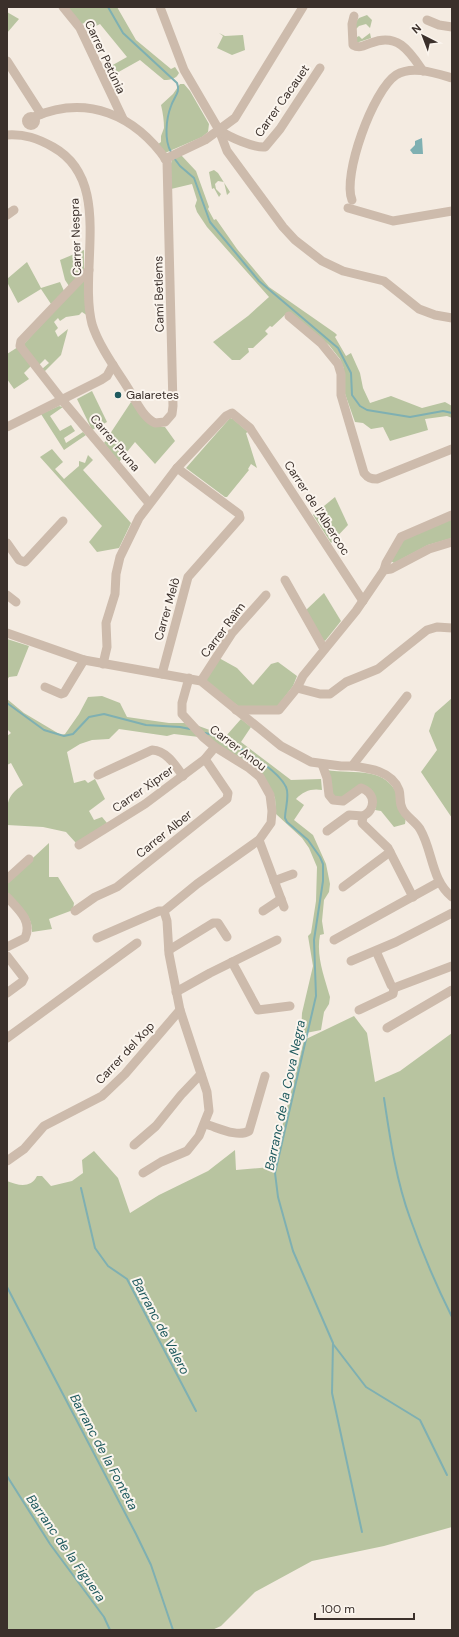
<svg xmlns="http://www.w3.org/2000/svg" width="459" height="1637" viewBox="0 0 459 1637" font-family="'DM Sans',sans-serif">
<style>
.green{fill:#b8c4a0}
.water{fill:#7fb0b2}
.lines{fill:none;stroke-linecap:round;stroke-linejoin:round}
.stream{stroke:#7fb0b2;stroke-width:2}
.minor{stroke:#cdbbac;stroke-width:9}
.poi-dot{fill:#1f5a5e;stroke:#fbf5ee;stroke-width:1.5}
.labels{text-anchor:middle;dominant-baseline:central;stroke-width:4;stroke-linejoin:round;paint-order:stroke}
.street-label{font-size:12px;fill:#3b302b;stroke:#fbf5ee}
.poi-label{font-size:12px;fill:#3b302b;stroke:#fbf5ee;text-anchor:start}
.water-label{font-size:13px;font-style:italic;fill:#1f5a5e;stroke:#fbf5ee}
</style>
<rect width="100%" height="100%" fill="#f4ebe1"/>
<g class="green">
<path d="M66,7H117L136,40L171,69L175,67L179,73C176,79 171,80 164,80L140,60L115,74L111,66L127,57L100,24L92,28L88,21L82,24Z"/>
<path d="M7,12L19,19L7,33Z"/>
<path d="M367,15L372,20L370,28L366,24L359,26L356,29L357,37L359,36L362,39L370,33L371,38L356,43L355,23L359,18Z"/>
<path d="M219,33L225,36L243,35L245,50L232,55L217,48L223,36Z"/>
<path d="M180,84H184L190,91L209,124L208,132L202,137L165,153L157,145L161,142V136L164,128C164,121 163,113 161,105L173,94Z"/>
<path d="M181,155L196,171L209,207L208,209L214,220L216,219L237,249L269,287L335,333L337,335L335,337L346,356L351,353L360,373L363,388L370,403L391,396L422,408L445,402L452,406V418L447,416L425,419L428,430L390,441L383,427L371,429L363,423L355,422L344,391V369L340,359L329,345L288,312L272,327L270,326L265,331L268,334L253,348H248L249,352L240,360H232L213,342L248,316L269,297L207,227L197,212L195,206L197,200L192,184L171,189L170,167L172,160Z"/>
<path d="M214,170L218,173L230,192L227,195L224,182L218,181L215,184L216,189L221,194L219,197L214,188L212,189L209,172Z"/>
<path d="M84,250V269L69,286L65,280L60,260Z"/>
<path d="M27,262L41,288L60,282L64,291L51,304L41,289L18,303L7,282V279Z"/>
<path d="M85,278L88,316L82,312L79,315L66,317L60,321L58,318L54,322L58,328L55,331L58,337L68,329L61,355L44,372L42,369L49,363L45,359L39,365L23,345Z"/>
<path d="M18,347L32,365L24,373L29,379L14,389L7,379V354Z"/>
<path d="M92,391L107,422L92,430L77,399Z"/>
<path d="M131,402L155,427H165L175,441L155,464L135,442L119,462L104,443Z"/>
<path d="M59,406L63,407L50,416L60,431L71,425L75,431L64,438L66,443L83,432L86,435L64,450L41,414Z"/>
<path d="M230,418L233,419L248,432L246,433L257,468L251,464L248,469L249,470L227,497H225L186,468Z"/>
<path d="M52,449L63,462L55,469L64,479L79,466V461L85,463L88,455L93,460L83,470L131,523L119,548L97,552L89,542L102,526L40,457Z"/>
<path d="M335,497L348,525L331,543L313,515Z"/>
<path d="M452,518V538L428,545L394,563L391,561L403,541L408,537Z"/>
<path d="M324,593L341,621L325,641L323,640L306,610Z"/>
<path d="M7,639L29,646L17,676L9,677L7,680Z"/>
<path d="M219,658L237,668L253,685L271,664L278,662L297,676L293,686L277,707L238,706L205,680Z"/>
<path d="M102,696L120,703L127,717L169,723H185L199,737L174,734L167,736L119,729L109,739L92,740L80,744L67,752L74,783L85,780L88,783L95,779L105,799L89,811L94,820L102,817L107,823L76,843L66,832L43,827L7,825C7,806 5,796 23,785L11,763L7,765V736L11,733L7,729V699L24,713L61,735L65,734L79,714L88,697Z"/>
<path d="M452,698V818L421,772L437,750L429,731L435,713Z"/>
<path d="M241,719L251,727L241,742L291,780L321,779L322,790C312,788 303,791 296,799L304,805L294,820L313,835L326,864L330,884L329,892L324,900L322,921L324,934L320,935C316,956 324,976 330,997L329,1004L324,1012L321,1030L301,1034L302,1013L313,966L308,936L311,933L316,901L317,867L309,848L302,838L276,814L275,798L264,777L215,744L196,725L226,736Z"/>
<path d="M326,770C356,775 386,764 400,800C403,808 407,816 405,824L394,827L381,811L375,810L376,807L370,790L344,797H333Z"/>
<path d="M49,843V877H58L74,903L73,910L49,919L52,929L32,932C33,915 18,905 7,894V882Z"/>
<path d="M354,1016L367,1033L375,1082L400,1071L452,1033V1527L384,1546L312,1561L255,1592L221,1626L212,1630H7V1181C19,1186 31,1188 37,1176H42L51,1186L72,1181L83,1173L82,1160L94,1151L118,1178L130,1213L159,1195L208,1171L235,1150L236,1170L272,1167L304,1040Z"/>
</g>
<path class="water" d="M422,138L423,154H413L410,150L415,145V141Z"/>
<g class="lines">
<g class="stream">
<path d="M108,7L123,33L177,83C181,92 174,97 171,106C166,119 164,140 171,152"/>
<path d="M174,158L180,166L194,178L210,222L259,281L338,348L351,373L352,395L360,406L367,410L410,417L443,411L452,413"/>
<path d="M7,703L44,730L64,736L73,734L89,717L104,714L146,725L180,727L190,729"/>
<path d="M205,733C226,737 277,768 286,787C290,795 285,809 285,818L287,822L308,840L320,857L323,864V881L314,940L316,996L275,1173L278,1197L293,1251L333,1343L332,1393L362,1532"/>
<path d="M384,1098C390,1138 396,1180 410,1218C422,1252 436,1285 452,1317"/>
<path d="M81,1188L95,1248L108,1266L127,1279L196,1411"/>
<path d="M7,1287L136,1534L151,1565L173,1630"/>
<path d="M333,1344L366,1387L420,1420L447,1475"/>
<path d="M7,1476L50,1544L104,1617L110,1630"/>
</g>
<g class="minor">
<path d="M63,7L80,28L123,119"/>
<path d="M160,7L184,70L219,130L227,151L283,227L295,240L322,261L343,271L384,281L419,309L435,315L452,318"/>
<path d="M354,16L352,24L353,45C360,49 365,45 371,43C398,32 410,52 423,71"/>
<path d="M427,20L439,25L452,27"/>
<path d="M7,61L41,114"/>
<circle cx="31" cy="121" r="4.5"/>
<path d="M219,130C229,137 254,148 265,147L280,129L320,68"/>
<path d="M7,135C25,134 37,138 53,147C114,181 78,269 92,324C98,344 115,368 126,385C134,397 142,417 155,423L165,422L172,414L173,406L167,161C135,115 87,94 34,117"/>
<path d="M165,159L205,140L235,118L303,7"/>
<path d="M352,200C342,176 373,90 396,75C412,65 435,73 452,78"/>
<path d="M348,208L393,221L452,211"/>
<path d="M7,215L14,210"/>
<path d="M89,270L21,341L20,346L62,400L149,503"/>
<path d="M289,316L321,343L338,364L341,374V395L364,473C368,478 371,479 377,479L452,449"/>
<path d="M7,427L101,380L107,376L113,365"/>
<path d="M177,468L226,416L232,413L250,428L363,601"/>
<path d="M7,543L19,560L25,562L63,521"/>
<path d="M384,570L386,563L401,537L452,515"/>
<path d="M285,580L324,649"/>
<path d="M7,595L16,602"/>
<path d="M7,633L84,660L201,681L281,746L311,762L341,766H352L407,696"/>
<path d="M103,664L107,647L106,623L115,594L116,574L120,557L139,518L177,468L239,514L240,518L188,577L162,674"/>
<path d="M201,681L232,633L266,595"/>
<path d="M45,687L61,694L64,693L84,660"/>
<path d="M297,688L320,694H330L346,682L378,669L427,630L437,627L452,628"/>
<path d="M236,710H279L297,688L303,676L356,611L384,570L391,569L429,549L452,542"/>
<path d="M322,764L327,778L329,795L333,800L343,801L361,788C376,793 376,810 363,816"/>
<path d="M352,766C369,768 392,771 399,790C401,796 399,802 402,808C405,816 415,821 420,829C433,851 431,880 452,897"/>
<path d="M98,775L152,750C167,751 175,765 183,776"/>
<path d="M327,831L349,815L363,816L362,823L388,848L413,897"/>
<path d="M259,840L284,907"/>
<path d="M79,845L145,804L205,759L215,747"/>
<path d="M7,879L29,859"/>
<path d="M274,881L293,874"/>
<path d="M343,887L390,852"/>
<path d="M7,897C18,909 33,921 25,938L7,947"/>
<path d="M75,911L95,897L117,887L227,799L228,793L205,759"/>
<path d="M263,911L281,899"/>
<path d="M97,938L159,911H164L197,884L259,840L271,823L272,811L270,795L260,777L249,768L215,747L203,737L182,714V703L189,678"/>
<path d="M334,940L439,882"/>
<path d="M169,950L213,923H218L227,937"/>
<path d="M376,951L391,985L394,988L452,966"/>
<path d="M7,956L24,978L22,982L7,993"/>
<path d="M351,961L396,942L452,913"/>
<path d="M232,962L258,1010L290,1006"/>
<path d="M176,992L210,973L277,940"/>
<path d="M359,1010L393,994L394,988"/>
<path d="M387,1028L452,990"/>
<path d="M7,1038L137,943"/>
<path d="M205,1124C217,1127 237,1138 249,1131L265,1076"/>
<path d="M134,1145L156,1126L181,1095L201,1074"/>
<path d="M7,1161L24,1149L44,1126L102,1096L125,1074L180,1010"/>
<path d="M143,1173L161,1162L187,1151L199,1136L209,1111L207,1092L180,1010L169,954L167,921L164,911"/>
</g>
</g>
<circle class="poi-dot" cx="118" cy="395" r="4"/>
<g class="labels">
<g class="street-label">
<text transform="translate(105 57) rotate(65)">Carrer Petúnia</text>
<text transform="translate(282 101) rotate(-55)">Carrer Cacauet</text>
<text transform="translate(76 237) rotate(-92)">Carrer Nespra</text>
<text transform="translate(159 294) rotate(-91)">Camí Betlems</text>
<text transform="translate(115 443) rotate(50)">Carrer Pruna</text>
<text transform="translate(317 508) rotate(57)">Carrer de l'Albercoc</text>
<text transform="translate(167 609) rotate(-74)">Carrer Melò</text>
<text transform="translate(223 630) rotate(-53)">Carrer Raïm</text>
<text transform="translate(238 748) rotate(37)">Carrer Anou</text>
<text transform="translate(143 789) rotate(-35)">Carrer Xiprer</text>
<text transform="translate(164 834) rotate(-39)">Carrer Alber</text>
<text transform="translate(125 1053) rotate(-47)">Carrer del Xop</text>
</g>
<g class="poi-label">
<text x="126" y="395">Galaretes</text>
</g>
<g class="water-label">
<text transform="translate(285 1095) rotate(-78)">Barranc de la Cova Negra</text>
<text transform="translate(161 1326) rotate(62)">Barranc de Valero</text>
<text transform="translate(104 1452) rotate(62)">Barranc de la Fonteta</text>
<text transform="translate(66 1548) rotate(55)">Barranc de la Figuera</text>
</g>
</g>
<rect width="459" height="1637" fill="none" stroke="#3b302b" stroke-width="16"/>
<g transform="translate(423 36) rotate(318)" stroke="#fbf5ee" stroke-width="3" paint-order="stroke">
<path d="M0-3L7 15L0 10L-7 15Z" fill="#3b302b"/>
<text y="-6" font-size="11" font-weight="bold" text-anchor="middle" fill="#3b302b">N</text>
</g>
<path d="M315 1613v6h99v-6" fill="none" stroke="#3b302b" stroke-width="2"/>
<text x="321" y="1613" font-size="12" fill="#3b302b" stroke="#fbf5ee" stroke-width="3" paint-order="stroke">100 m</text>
</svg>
